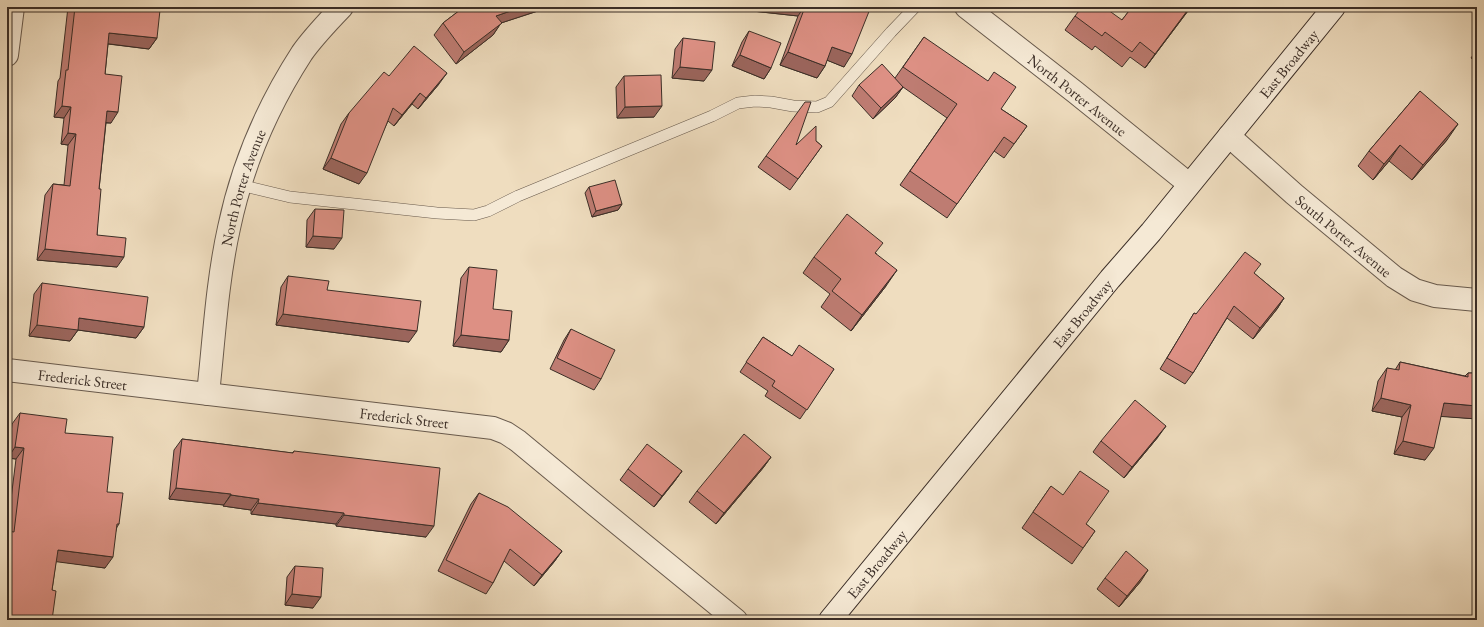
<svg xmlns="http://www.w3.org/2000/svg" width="1484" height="627" viewBox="0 0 1484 627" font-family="'EB Garamond',serif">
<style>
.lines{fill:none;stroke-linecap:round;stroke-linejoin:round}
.service-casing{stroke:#685a4d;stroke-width:12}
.minor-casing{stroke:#685a4d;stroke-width:24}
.secondary-casing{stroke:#3b2e27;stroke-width:24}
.service{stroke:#f5e9d5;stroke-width:11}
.minor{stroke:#f5e9d5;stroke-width:22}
.secondary{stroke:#f5e9d5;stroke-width:22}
.wall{fill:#be7c72;stroke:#3b2e27}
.shaded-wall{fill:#9b655c;stroke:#3b2e27}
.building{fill:#dd9084;stroke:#3b2e27}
.labels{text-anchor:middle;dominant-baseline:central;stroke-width:3.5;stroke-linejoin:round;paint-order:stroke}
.street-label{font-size:15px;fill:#3b2e27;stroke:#f5e9d5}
</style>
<rect width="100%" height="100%" fill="#efddbf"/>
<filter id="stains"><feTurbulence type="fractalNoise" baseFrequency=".005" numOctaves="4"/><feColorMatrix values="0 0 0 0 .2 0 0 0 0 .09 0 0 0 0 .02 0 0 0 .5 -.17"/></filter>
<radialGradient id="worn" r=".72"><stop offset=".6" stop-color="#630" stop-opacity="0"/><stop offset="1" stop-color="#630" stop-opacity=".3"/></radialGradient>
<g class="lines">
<g class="service-casing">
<path id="service" d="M240,185L290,197L437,213L474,215L488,211L518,196L712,116L738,103L755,101L771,102L793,106L817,107L829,102L891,32L915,7"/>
</g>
<g class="minor-casing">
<g id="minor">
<path id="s1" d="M966,7L1075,92L1189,184"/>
<path d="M7,55L13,7"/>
<path id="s2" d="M1229,136L1294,194L1394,277L1415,290L1435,296L1477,300"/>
<path id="s3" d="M7,370L493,428L506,433L518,441L594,504L736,620"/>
<path id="s4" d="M208,394C214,339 217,282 229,228C242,166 267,107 302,53C314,36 328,22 342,7"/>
</g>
</g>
<g class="secondary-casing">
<g id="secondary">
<path id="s5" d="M830,620L1110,279L1151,232L1334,7"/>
</g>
</g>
<use href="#service" class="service"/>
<use href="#minor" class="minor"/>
<use href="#secondary" class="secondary"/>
</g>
<g class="wall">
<path d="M68,7H135L157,38L149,49L108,44L105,74L111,123H106L99,189L97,235L117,267L37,260L45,195L53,184L64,185L68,145L61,144L64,118L54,117L58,81L60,78Z"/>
<path d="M464,7H550L501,23L493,35L456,64L434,35L443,23Z"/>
<path d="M725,7H865L844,67L827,60L825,66L817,78L780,65L798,16L725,8Z"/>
<path d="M1132,7H1198L1195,11L1190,8L1145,68L1130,57L1122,67L1095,46L1092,50L1065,30L1075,16L1122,20Z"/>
<path d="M749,31L771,68L764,79L732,66L742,42Z"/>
<path d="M924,37L1001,109L1027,126L1004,158L994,151L947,218L900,185L947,118L903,87L895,98L873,119L852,96L859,85L895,78Z"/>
<path d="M683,38L704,81L672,78L675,49Z"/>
<path d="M1477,49V62L1471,58Z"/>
<path d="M389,76L439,84L418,109L412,104L394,126L388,121L359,184L323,169L341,124L349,113Z"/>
<path d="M624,76L654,117L617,118L616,87Z"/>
<path d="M1420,91L1447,140L1412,180L1389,161L1373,180L1358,166L1369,151Z"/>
<path d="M816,141L822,146L790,190L758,167L766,156L796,145Z"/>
<path d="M589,187L622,204L618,210L592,217L585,193Z"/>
<path d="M315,209L334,249L306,247L307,220Z"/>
<path d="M876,253L886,286L851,331L821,307L830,294L803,273L814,257Z"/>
<path d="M469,267L493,309L509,340L501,352L453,346L461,278Z"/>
<path d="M1255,274L1284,298L1277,309L1253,339L1227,318L1193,373L1185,384L1160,369L1187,325L1194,313L1196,314Z"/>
<path d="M288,276L327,290L409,342L276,325L281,287Z"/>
<path d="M42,283L144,327L136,338L78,330L70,341L29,336L34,294Z"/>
<path d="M571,329L601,379L594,390L550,369L564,340Z"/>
<path d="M763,337L792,356L834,369L800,419L765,396L768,391L740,372Z"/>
<path d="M1400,362L1465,376L1468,373H1477V419L1441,416L1425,460L1394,454L1402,417L1372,411L1378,381L1387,368L1395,370Z"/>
<path d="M20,413L65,433L107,492L119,524L117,527L105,568L56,561L52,590L7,531L16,459L8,458L12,424Z"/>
<path d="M1158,437L1124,478L1093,452L1101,441Z"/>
<path d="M182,439L292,453L294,451L426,537L336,526V524L251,514V510L223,506L224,505L169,499L174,450Z"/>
<path d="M771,457L763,468L716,524L689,502L697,491Z"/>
<path d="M628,469L682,471L674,482L654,507L620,480Z"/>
<path d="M1051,486L1086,524L1095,531L1072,564L1022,528Z"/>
<path d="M479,493L562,551L554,562L534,586L504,561L493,583L486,594L438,571L471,504Z"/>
<path d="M295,566L313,608L285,605L287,577Z"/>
<path d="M1105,578L1141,581L1119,607L1097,589Z"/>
</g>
<g class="shaded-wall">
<path d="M522,7H550L501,23L493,35L456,64L464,52L496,16Z"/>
<path d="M726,7H804L798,16L725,8Z"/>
<path d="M1190,7H1191L1145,68L1155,54Z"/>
<path d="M109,33L157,38L149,49L102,43Z"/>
<path d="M832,47L852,54L844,67L824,59Z"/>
<path d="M788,52L825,66L817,78L780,65Z"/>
<path d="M740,55L771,68L764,79L732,66Z"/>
<path d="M680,67L712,70L704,81L672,78Z"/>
<path d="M447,73L439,84L418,109L426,98Z"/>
<path d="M903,87L895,98L873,119L881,108Z"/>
<path d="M420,93L412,104L394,126L402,115Z"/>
<path d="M62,106L71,107L64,118L54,117Z"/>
<path d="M662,106L654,117L617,118L625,107Z"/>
<path d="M107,111L118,112L111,123L99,122Z"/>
<path d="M1458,124L1447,140L1412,180L1423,165Z"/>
<path d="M68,133L76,134L68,145L61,144Z"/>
<path d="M1400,145L1389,161L1373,180L1384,164Z"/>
<path d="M331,158L367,173L359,184L323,169Z"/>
<path d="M622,204L618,210L592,217L596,211Z"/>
<path d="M313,236L342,238L334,249L306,247Z"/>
<path d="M45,249L124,257L117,267L37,260Z"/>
<path d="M897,270L886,286L851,331L862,315Z"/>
<path d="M1284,298L1277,309L1253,339L1260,328Z"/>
<path d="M283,314L417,331L409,342L276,325Z"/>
<path d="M79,318L144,327L136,338L78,330L70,341L29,336L37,325Z"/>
<path d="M461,335L509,340L501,352L453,346Z"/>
<path d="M1381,398L1411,405L1402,417L1372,411Z"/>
<path d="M1444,403L1477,406V419L1435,416Z"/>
<path d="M1166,426L1158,437L1124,478L1132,467Z"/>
<path d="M1403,441L1434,448L1425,460L1394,454Z"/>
<path d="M15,447L24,448L16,459L8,458Z"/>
<path d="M771,457L763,468L716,524L724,513Z"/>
<path d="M682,471L674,482L654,507L662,496Z"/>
<path d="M176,488L231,494L224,505L169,499Z"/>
<path d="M231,495L259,499L251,510L223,506Z"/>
<path d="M258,503L344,513L336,524L251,514Z"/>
<path d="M344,515L434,526L426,537L336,526Z"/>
<path d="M58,550L113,557L105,568L51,561Z"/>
<path d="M562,551L554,562L534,586L542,575Z"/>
<path d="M1148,570L1141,581L1119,607L1127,596Z"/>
<path d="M292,594L321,597L313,608L285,605Z"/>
</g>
<g class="building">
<path d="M75,7H135L160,10L157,38L109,33L105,74L122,76L118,112L107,111L99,189H101L97,235L126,238L124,257L45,249L53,184L70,186L76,134L68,133L71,107L62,106L66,70H68Z"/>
<path d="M464,7H522L496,16L502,23L464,52L443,23Z"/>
<path d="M805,7H865L870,9L852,54L832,47L825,66L788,52Z"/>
<path d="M1082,7H1104L1122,20L1132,7H1190L1155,54L1140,42L1132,52L1105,32L1102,36L1075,16Z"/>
<path d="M749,31L781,43L771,68L740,55Z"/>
<path d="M924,37L988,81L994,72L1016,87L1001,109L1027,126L1014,144L1004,137L957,204L910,171L957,104L903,67Z"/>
<path d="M683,38L715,42L712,70L680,67Z"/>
<path d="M414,46L447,73L426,98L420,93L402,115L393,108L367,173L331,158L349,113L384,72L389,76Z"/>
<path d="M882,64L903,87L881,108L859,85Z"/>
<path d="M661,75L662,106L625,107L624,76Z"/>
<path d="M1420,91L1458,124L1423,165L1400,145L1384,164L1369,151Z"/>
<path d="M805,102H811L796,145L816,126V141L822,146L798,179L766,156Z"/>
<path d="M615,180L622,204L596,211L589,187Z"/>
<path d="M315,209L344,210L342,238L313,236Z"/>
<path d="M847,214L883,243L875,253L897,270L862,315L832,291L841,279L814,257Z"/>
<path d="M1245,252L1261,264L1254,273L1284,298L1260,328L1234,306L1193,373L1167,358L1194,313L1196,314Z"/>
<path d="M469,267L497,270L493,309L512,311L509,340L461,335Z"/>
<path d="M288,276L329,281L327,290L421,301L417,331L283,314Z"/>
<path d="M42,283L148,297L144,327L79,318L78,330L37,325Z"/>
<path d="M571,329L615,350L601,379L557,358Z"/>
<path d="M763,337L792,356L799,345L834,369L807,410L772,386L775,381L746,362Z"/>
<path d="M1400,362L1468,377V373H1477V406L1444,403L1434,448L1403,441L1411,405L1381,398L1387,368L1399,370Z"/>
<path d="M1135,400L1166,426L1132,467L1101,441Z"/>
<path d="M20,413L67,419L65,433L113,437L107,492L123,493L119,524H117L113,557L58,550L52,590L56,591L52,620H7V531L14,532L24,448L15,447Z"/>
<path d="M744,434L771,457L724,513L697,491Z"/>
<path d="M182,439L293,453L294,451L440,468L434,526L344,515V513L258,503L259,499L231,495V494L176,488Z"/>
<path d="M647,444L682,471L662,496L628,469Z"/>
<path d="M1080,471L1109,491L1086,524L1095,531L1083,548L1033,512L1051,486L1063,495Z"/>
<path d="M479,493L508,507L562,551L542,575L510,549L493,583L446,560Z"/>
<path d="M1126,551L1148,570L1127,596L1105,578Z"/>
<path d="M295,566L323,568L321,597L292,594Z"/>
<path d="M678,617L682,620H676Z"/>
</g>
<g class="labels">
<g class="street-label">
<text stroke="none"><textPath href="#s5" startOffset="721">East Broadway</textPath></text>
<text stroke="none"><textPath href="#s1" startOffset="142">North Porter Avenue</textPath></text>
<text stroke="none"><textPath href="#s4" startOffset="210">North Porter Avenue</textPath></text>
<text stroke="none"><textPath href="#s2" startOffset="152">South Porter Avenue</textPath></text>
<text stroke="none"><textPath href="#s5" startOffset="397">East Broadway</textPath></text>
<text stroke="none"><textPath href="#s3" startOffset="76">Frederick Street</textPath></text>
<text stroke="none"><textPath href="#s3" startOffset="400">Frederick Street</textPath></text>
<text stroke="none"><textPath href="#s5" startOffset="73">East Broadway</textPath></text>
</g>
</g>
<rect width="1484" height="627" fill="none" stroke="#efddbf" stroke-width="24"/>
<rect x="8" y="8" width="1468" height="611" fill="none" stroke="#3b2e27" stroke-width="2"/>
<rect x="12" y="12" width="1460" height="603" fill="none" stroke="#3b2e27"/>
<rect width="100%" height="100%" filter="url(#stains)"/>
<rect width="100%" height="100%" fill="url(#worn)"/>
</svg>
